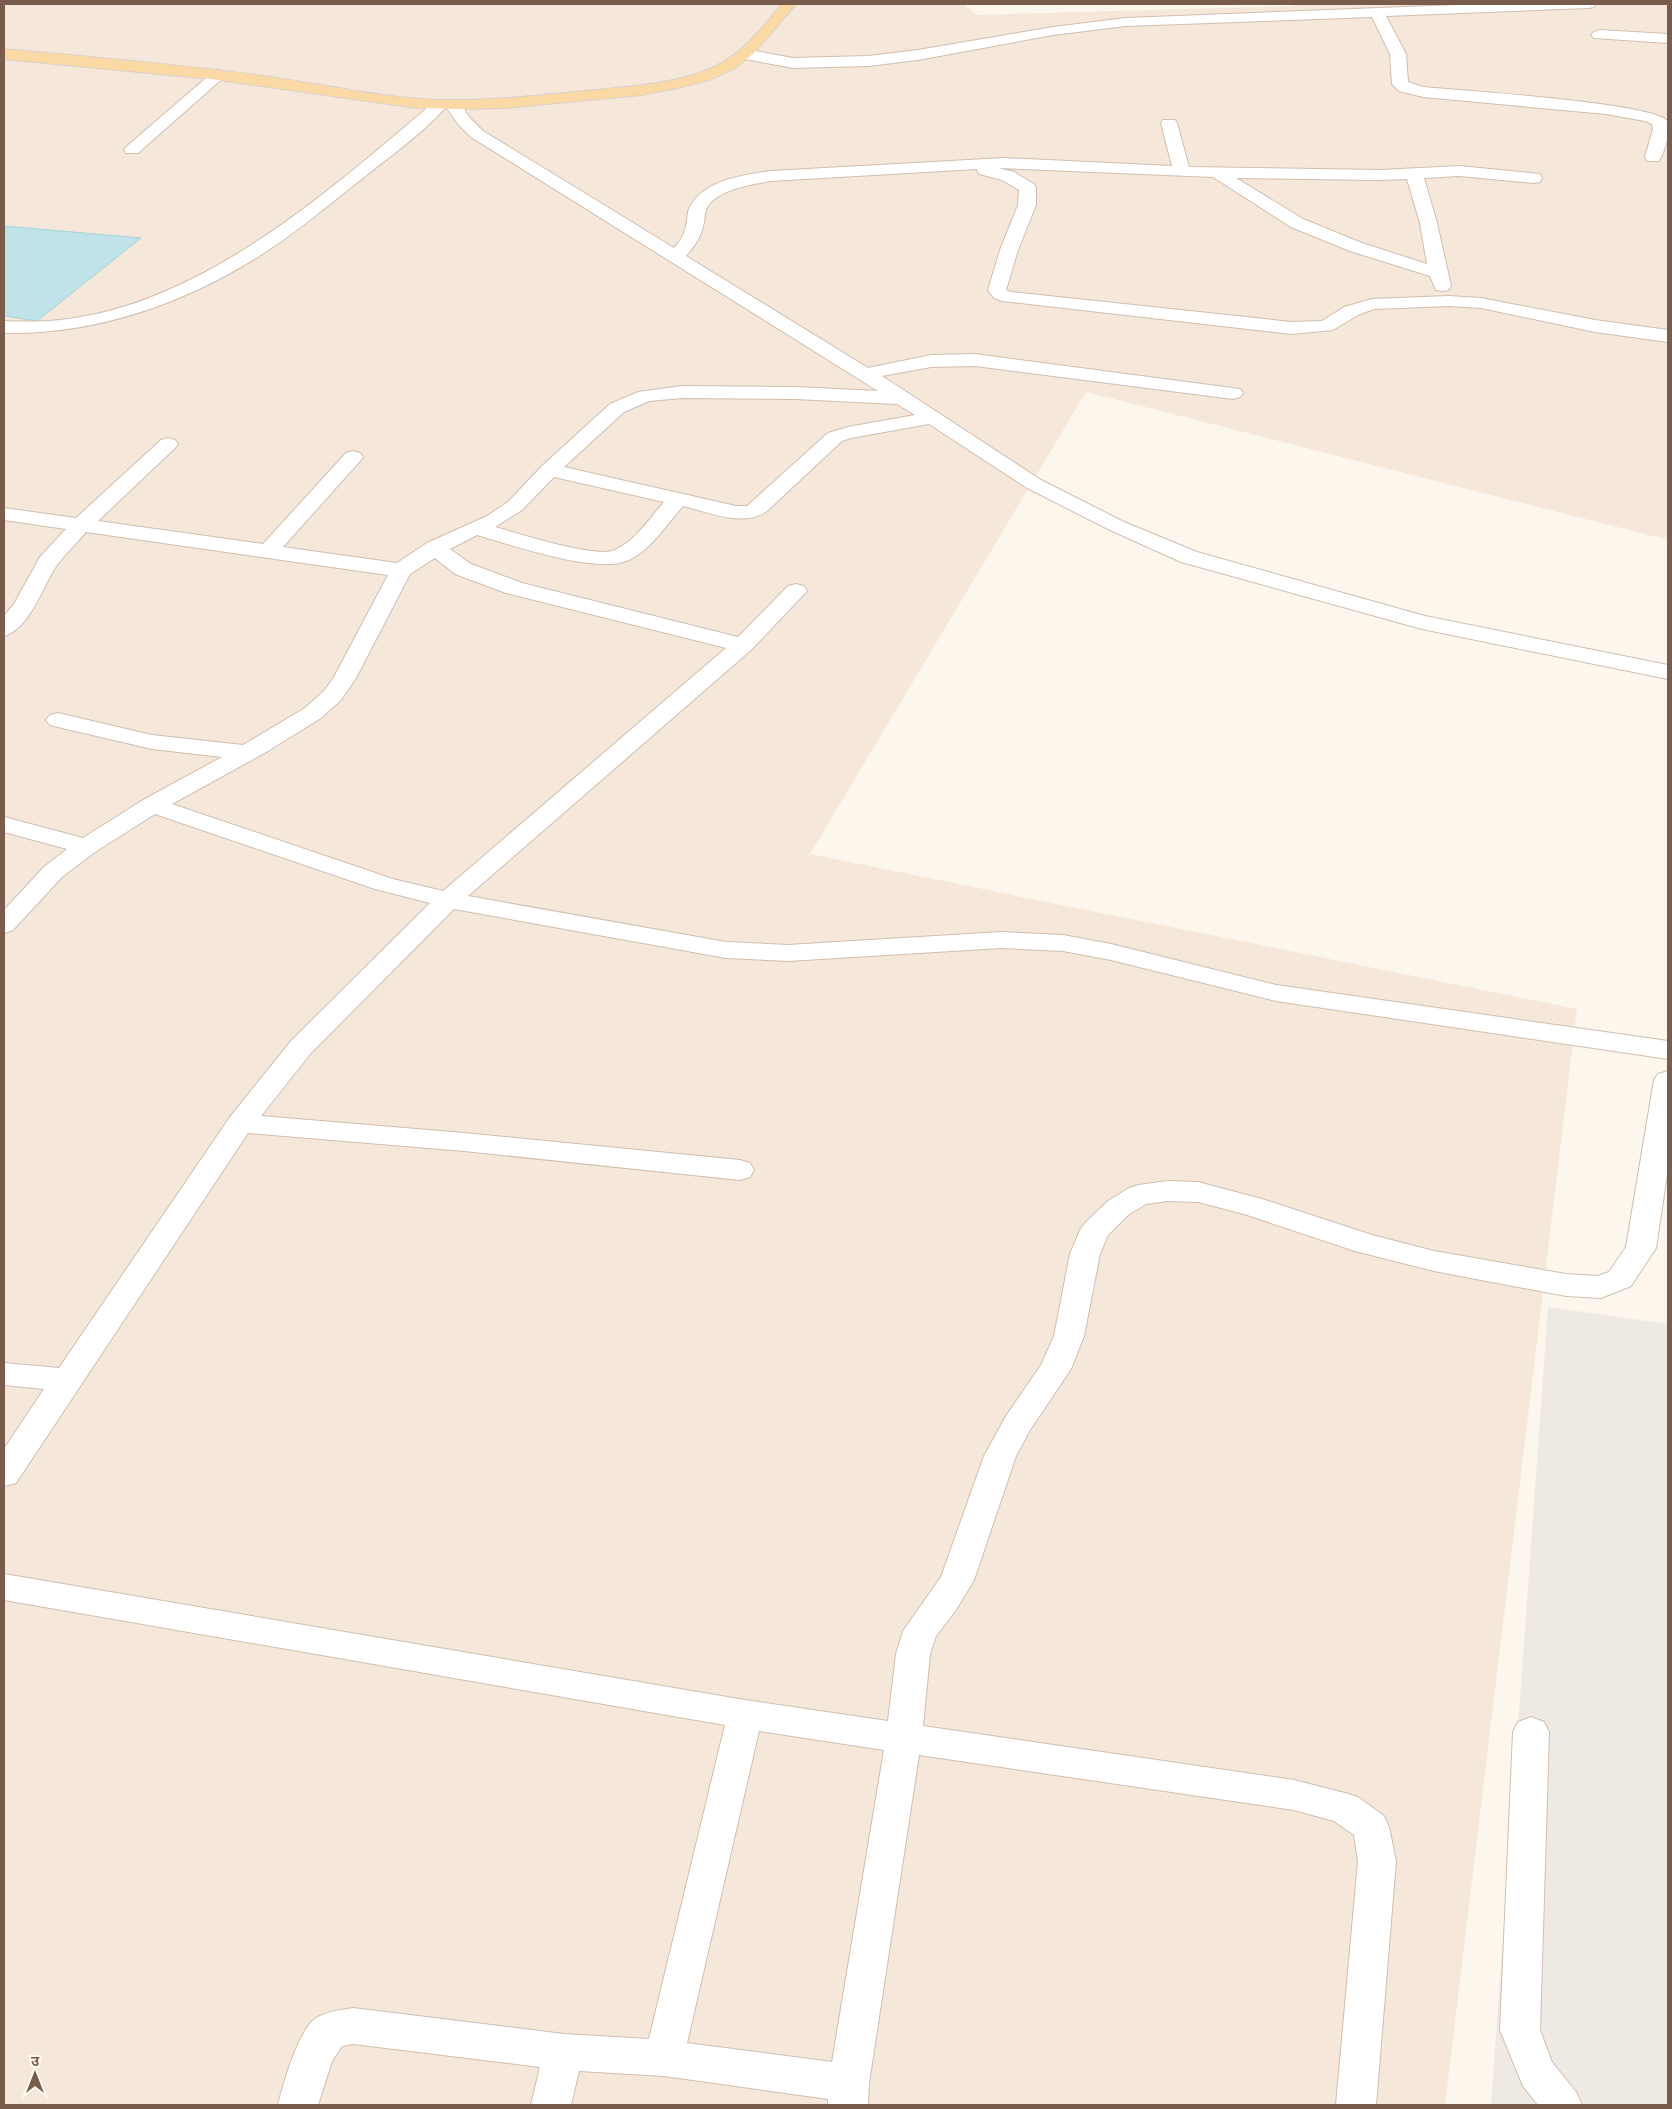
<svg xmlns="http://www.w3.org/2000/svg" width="1672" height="2109" viewBox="0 0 1672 2109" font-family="Helvetica,'Noto Sans Devanagari',sans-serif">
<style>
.residential{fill:#f5e8da}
.industrial{fill:#efe9e4}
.water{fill:#bfe3e8;stroke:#a5d3da}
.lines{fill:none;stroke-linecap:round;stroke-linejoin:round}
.minor-casing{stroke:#d1beb0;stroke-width:2}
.major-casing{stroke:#dad1cd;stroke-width:2}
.minor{fill:#fff;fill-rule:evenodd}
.major{fill:#fbd9a5;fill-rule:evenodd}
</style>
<rect width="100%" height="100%" fill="#fdf6ec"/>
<path class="residential" d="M4,4H964L976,15L1292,6L1293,4H1668V540L1086,392L810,854L1577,1009L1445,2105H4Z"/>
<path class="industrial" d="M1548,1307L1668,1324V2105H1491Z"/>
<path class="water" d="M4,226L141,238L37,321L4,316Z"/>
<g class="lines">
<g class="minor-casing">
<g id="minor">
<path d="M1482,4H1596L1594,7L1589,8L1386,16L1406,54L1408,82L1423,87C1455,90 1656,103 1667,121C1672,129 1664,153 1659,161H1647L1645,157L1653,129L1652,124L1645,121L1606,114L1423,97L1399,91L1392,84L1390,54L1372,17L1126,26L1053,35L918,60L868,66L793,68L745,59L740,57L737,54L740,51L745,49L793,58L868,56L918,50L1053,27L1126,18Z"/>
<path d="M1599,30L1668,34V43L1594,38L1591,35L1594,32Z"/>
<path d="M218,70L223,72L226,75L223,78L138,153H126L124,150L126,147L213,72Z"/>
<path d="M440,100L446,103L453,100L459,102L470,118L483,131L674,248C681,241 686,231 687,220C688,216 687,213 689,209C702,180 743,175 771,171L1004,158L1172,166L1161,123L1163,120H1175L1177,123L1189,167L1380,170L1459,166L1540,174L1542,178L1540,182L1534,183L1459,176L1424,178L1437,223L1451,286L1448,290L1442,291L1436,290L1430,276L1350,251L1291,227L1213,177L998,168L1014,172L1034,184L1036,188V205L1018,250L1006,290L1011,292L1292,322L1322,321L1344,307L1372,299L1449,296L1481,298L1595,320L1668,330V342L1595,332L1481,308L1449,306L1374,309L1358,315L1333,330L1292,334L1002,301L994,298L988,290L1000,250L1018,205L1019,190L1002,180L979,174L977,169L771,181C753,184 713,190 706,210C704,214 705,218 704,222C702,235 695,246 686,256L868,368L931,355L975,354L1240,389L1243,393L1240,397L1233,399L975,366L931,367L882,376L1041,480L1124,522L1197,552L1425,616L1668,665V679L1422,629L1181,562L1110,530L1027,488L929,424L851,438L842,441L767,511C743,528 709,512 683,506C667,524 651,550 629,560C597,575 512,545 477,535L450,549L471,564L522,583L738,637L788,586L796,584L804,586L807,591L751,650L468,896L726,942L788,945L1001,932L1063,935L1111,944L1276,985L1668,1041V1059L1276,1001L1111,960L1063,951L1001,948L788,961L726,958L454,909L311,1053L261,1116L464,1133L740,1160L750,1163L754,1170L750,1177L740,1180L464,1151L248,1133L16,1483L4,1486V1449L44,1389L4,1385V1363L59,1368L230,1117L291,1041L430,903L375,889L155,814L95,852L62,877L13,930L4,933V910L44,867L67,849L4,832V817L83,838L143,800L222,757L152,749L58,727L50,725L46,720L50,715L58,713L152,735L243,745L305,708L325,690L334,677L388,575L86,532C77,543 66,553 57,565C43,585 30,629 4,636V616L14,604L40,557L66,529L4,520V508L76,518L161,440L168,438L175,440L178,444L175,448L98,521L263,544L346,453L353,451L360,453L363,457L360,461L283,547L397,563L427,543L487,516L508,502L542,466L610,404L638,392L682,386L795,387L878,391L471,137L458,124L446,107C420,136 385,160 354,185C325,208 295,233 264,253C187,303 96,335 4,333V321C26,322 47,322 68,319C206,301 332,189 434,102ZM1236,178L1380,180L1407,179L1420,223L1427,264L1362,243L1303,219ZM682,398L795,399L897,404L915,415L848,427L828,433L747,506H736L564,467L624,412L649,401ZM554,477L664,502C650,518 635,541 615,550C597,559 517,533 495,527L522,510ZM435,558L455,574L506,593L726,648L443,891L393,879L172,804L268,751L321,718L341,700L356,678L410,574Z"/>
<path d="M1668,1071V1168L1656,1248L1631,1286L1601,1298L1566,1296L1434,1271L1355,1251L1244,1214L1198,1202L1168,1201L1146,1204L1128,1215L1108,1235L1100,1254L1084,1336L1071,1369L1030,1430L1016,1456L974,1580L956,1610L936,1636L930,1654L923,1726L1294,1780L1345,1793L1358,1797L1384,1816L1389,1827L1396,1861L1376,2105H1336L1358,1861L1354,1835L1334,1821L1294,1810L919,1755L869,2083L868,2105H828V2099L664,2076L579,2071L571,2105H531L540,2067L353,2044L342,2046L332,2061L318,2105H278C283,2085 299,2026 318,2017C329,2011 341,2010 353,2008L564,2034L649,2039L725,1725L4,1600V1574L745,1700L888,1721L896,1654L903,1631L941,1577L984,1456L1006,1416L1041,1365L1054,1336L1070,1254L1080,1230L1085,1223L1108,1201L1129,1188L1139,1185L1168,1181L1198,1182L1262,1199L1372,1235L1434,1251L1566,1274L1598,1276L1609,1272L1626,1247L1654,1080L1658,1074ZM759,1731L884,1750L832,2062L687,2043Z"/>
<path d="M1531,1717L1544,1722L1549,1732L1540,2030L1552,2062L1576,2092L1582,2105H1538L1523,2086L1500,2030L1513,1732L1518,1722Z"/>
</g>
</g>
<g class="major-casing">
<path id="major" d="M782,4H796L754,53L735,68L709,80L673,89L641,95L505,108L461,109L417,108L211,79L4,59V49C90,57 177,64 263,76C322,84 381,98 440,100C492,101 543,95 595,90C634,86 677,84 714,67C743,53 762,28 782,4Z"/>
</g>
<use href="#minor" class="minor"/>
<use href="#major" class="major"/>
</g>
<rect width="1672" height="2109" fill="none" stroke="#7a5c4d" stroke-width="10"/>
<g transform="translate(35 2074)" stroke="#fffaf3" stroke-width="4" paint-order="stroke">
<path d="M0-4L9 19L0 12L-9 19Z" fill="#7a5c4d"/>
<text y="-8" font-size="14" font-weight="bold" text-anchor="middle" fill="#7a5c4d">उ</text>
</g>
</svg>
